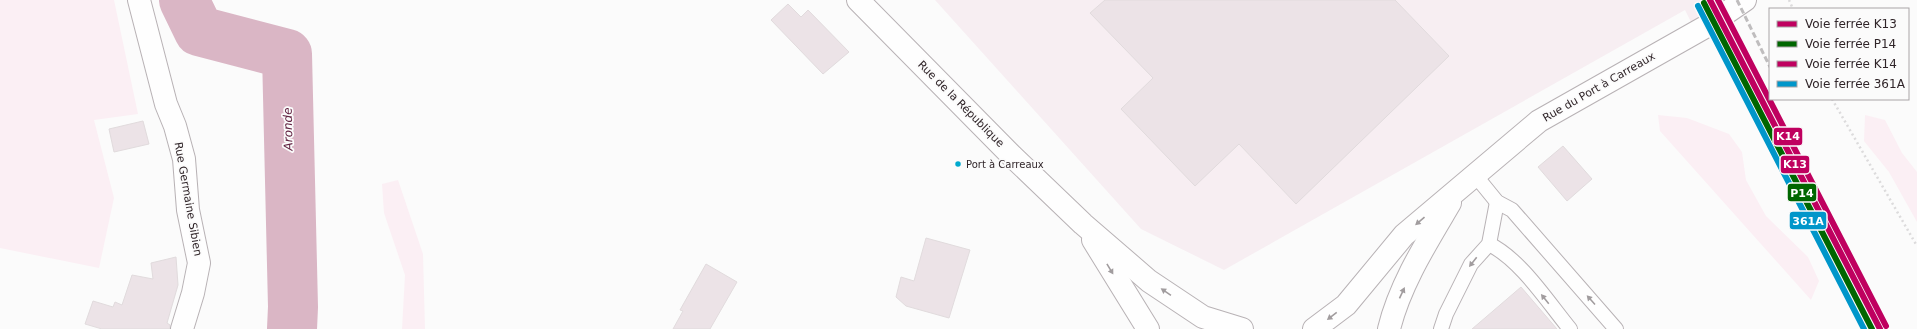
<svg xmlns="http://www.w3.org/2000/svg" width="1917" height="329" viewBox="0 0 1917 329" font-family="'DejaVu Sans',sans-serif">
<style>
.built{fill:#f7eef2}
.green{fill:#fbeff4}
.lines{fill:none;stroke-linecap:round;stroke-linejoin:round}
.river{stroke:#dab6c5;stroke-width:50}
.building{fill:#ece3e7;stroke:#e1dbdd}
.service-casing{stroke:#b8b2b5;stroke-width:16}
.minor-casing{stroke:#b8b2b5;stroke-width:24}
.secondary-casing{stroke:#b8b2b5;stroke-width:24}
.path{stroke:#dcdbdc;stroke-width:2.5;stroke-dasharray:2 3;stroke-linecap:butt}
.service{stroke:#fefefe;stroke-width:14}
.minor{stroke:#fefefe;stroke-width:22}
.secondary{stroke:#fefefe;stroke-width:22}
.rail{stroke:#bfbdbe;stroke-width:3;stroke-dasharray:6 3;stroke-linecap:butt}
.rail-1-casing{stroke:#fbfbfb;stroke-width:9}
.rail-2-casing{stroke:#fbfbfb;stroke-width:9}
.rail-3-casing{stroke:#fbfbfb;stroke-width:9}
.rail-4-casing{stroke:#fbfbfb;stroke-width:9}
.rail-1{stroke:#bf005f;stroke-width:6}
.rail-2{stroke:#060;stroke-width:6}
.rail-3{stroke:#bf005f;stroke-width:6}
.rail-4{stroke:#0096ca;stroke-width:6}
.oneway{fill:#a19c9e}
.bus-dot{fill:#00a9ce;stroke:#fbfbfb;stroke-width:1.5}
.labels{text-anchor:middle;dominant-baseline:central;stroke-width:3.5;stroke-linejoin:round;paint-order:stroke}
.bus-label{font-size:10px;fill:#302529;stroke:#fbfbfb;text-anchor:start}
.street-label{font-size:11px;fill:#302529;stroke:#fbfbfb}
.water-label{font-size:12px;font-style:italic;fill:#622342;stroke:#fbfbfb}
.line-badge{stroke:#fbfbfb;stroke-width:1.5}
.badge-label{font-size:11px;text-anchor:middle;font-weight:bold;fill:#fff}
</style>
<rect width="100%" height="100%" fill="#fbfbfb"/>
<path class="built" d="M935,0H1744L1696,32L1685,10L1224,270L1141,229Z"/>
<g class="green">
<path d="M0,0H114L138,114L94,120L114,198L99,268L0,248Z"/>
<path d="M1658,115L1687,118L1729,134L1742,152L1746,180L1766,216L1808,257L1819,281L1811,300L1660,131Z"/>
<path d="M1865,115L1885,120L1902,153L1917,172V222L1889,172L1864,141Z"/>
<path d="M398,180L423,254L425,329H402L405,275L384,213L382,184Z"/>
</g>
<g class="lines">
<path class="river" d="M184,0L199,31L287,54L293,307L292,329"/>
</g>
<g class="building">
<path d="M1105,0H1395L1449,56L1296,204L1239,144L1195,186L1121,109L1153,78L1090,13Z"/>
<path d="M788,4L801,17L808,10L849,52L823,74L771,20Z"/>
<path d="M143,121L149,144L114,152L109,129Z"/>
<path d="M1563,146L1592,179L1567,201L1538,167Z"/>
<path d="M926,238L970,250L949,318L906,306L896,297L901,277L914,281Z"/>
<path d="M176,257L178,285L167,323L170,325V329H102L85,324L93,301L113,307L115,302L122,305L132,275L153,279L151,263Z"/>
<path d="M706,264L737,282L710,329H673L683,311L680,310Z"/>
<path d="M1521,287L1557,329H1472Z"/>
</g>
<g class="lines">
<g class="service-casing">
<g id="service">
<path d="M1475,175L1497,202L1512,210L1616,329"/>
<path d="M1489,244C1521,260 1547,301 1570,329"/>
<path d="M1441,329L1446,314L1471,264L1489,244L1497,202"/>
</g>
</g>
<g class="minor-casing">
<g id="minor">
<path d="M139,0L166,104L175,126L184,159L188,210L199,263L193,293L182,329"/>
<path d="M1314,329L1346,305L1404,235L1539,121L1707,26L1745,0"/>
<path d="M1389,329C1400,284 1427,242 1450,203"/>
</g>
</g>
<g class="secondary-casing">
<g id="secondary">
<path d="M858,0L1012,156L1083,224L1149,281L1203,317L1242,329"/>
<path d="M1093,240L1148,329"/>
</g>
</g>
<g class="path">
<path d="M1789,0L1793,9"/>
<path d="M1832,99L1917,246"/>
</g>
<use href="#service" class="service"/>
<use href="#minor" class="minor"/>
<use href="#secondary" class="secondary"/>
<path class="rail" d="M1737,0L1770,67"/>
<g class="rail-1-casing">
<path id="rail-1" d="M1710,0L1880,329"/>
</g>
<g class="rail-2-casing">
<path id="rail-2" d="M1704,3L1872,329"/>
</g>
<g class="rail-3-casing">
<path id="rail-3" d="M1718,0L1886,326"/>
</g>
<g class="rail-4-casing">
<path id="rail-4" d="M1698,6L1864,329"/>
</g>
<use href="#rail-1" class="rail-1"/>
<use href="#rail-2" class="rail-2"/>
<use href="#rail-3" class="rail-3"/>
<use href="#rail-4" class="rail-4"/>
</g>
<defs><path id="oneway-solid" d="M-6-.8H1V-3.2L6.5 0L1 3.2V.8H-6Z"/></defs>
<g class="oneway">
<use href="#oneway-solid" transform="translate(1420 221) rotate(139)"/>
<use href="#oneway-solid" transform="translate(1473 262) rotate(128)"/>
<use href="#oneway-solid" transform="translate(1110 269) rotate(59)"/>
<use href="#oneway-solid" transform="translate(1166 292) rotate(-146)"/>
<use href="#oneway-solid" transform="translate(1402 293) rotate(-65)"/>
<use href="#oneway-solid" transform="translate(1545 299) rotate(-129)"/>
<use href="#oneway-solid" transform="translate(1591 300) rotate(-132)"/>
<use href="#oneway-solid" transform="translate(1332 316) rotate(142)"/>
</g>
<circle class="bus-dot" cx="958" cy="164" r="3.5"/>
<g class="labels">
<g class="bus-label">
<text x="966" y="164">Port à Carreaux</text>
</g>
<g class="street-label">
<text transform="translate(1599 87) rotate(-30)">Rue du Port à Carreaux</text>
<text transform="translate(961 104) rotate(45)">Rue de la République</text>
<text transform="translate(188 199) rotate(80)">Rue Germaine Sibien</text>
</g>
<g class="water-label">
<text transform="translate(288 129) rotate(-91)">Aronde</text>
</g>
</g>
<g class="line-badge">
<rect x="1773" y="127" width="30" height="19" rx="4" fill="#bf005f"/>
<rect x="1780" y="155" width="30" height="19" rx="4" fill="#bf005f"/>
<rect x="1787" y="183" width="30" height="19" rx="4" fill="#060"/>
<rect x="1789" y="211" width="38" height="19" rx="4" fill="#0096ca"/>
</g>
<g class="badge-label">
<text x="1788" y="140">K14</text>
<text x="1795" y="168">K13</text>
<text x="1802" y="197">P14</text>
<text x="1808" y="225">361A</text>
</g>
<rect x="1769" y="8" width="140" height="92" fill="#fbfbfb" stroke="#aaa5a7"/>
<rect x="1777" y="21" width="20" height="6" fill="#bf005f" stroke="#aaa5a7"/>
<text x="1805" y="28" font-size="12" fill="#302529">Voie ferrée K13</text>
<rect x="1777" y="41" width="20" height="6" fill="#006600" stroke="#aaa5a7"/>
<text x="1805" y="48" font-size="12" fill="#302529">Voie ferrée P14</text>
<rect x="1777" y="61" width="20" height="6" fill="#bf005f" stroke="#aaa5a7"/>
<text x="1805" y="68" font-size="12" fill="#302529">Voie ferrée K14</text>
<rect x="1777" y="81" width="20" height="6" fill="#0096ca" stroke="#aaa5a7"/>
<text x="1805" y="88" font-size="12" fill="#302529">Voie ferrée 361A</text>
</svg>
